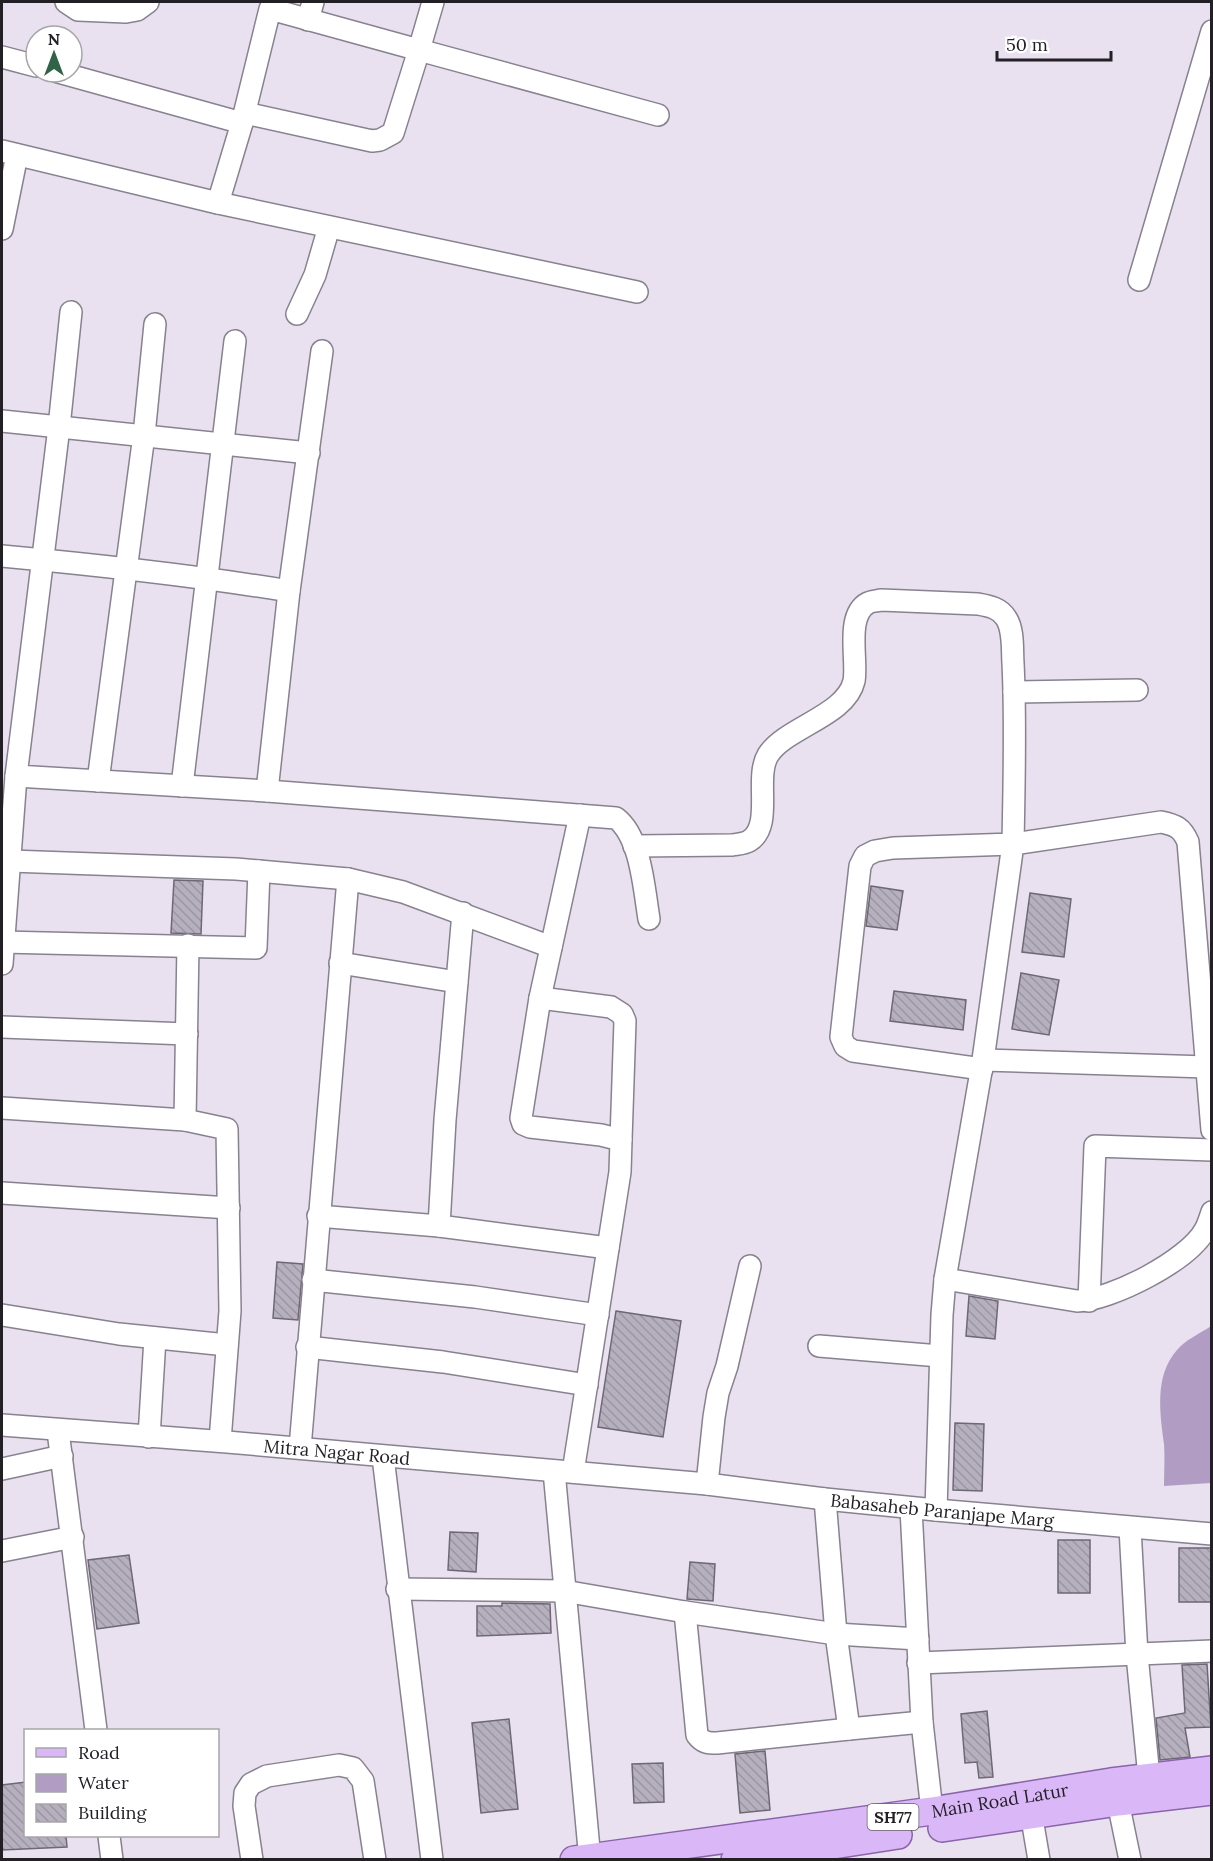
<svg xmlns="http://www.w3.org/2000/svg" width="1213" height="1861" viewBox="0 0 1213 1861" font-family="Lora,serif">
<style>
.water{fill:#b19dc4}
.building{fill:url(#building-back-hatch);stroke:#6e6775;stroke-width:1.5}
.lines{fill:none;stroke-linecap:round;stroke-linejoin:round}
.minor-casing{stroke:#88818f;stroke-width:24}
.major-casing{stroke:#8a64aa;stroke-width:30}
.minor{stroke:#fff;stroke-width:21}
.major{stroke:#dab8f7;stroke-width:27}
.labels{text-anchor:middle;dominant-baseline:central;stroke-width:5;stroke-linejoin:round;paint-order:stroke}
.shield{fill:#fff;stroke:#646266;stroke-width:1.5}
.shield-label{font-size:16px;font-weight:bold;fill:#221f25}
.street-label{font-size:18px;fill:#221f25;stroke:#fff}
</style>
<defs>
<pattern id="building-back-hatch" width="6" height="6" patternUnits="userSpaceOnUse" patternTransform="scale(1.5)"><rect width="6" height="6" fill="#b6afbe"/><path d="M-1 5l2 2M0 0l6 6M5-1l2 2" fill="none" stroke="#9c96a3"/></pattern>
</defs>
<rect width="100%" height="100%" fill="#e9e1f0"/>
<path class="water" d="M1211,1326V1483L1164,1486C1164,1472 1165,1457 1164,1444C1160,1413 1154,1376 1177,1350C1185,1340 1201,1333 1211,1326Z"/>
<g class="building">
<path d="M174,880L203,881L201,934L171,933Z"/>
<path d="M871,886L903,891L897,930L866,926Z"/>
<path d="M1030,893L1071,899L1064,957L1022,952Z"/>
<path d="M1021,973L1059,980L1049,1035L1012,1029Z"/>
<path d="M894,991L966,1000L963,1030L890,1021Z"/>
<path d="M277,1262L303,1264L298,1320L273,1318Z"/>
<path d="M969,1296L998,1301L995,1339L966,1336Z"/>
<path d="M616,1311L681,1321L663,1437L598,1427Z"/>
<path d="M955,1423L984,1424L982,1491L953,1490Z"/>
<path d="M450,1532L478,1533L476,1572L448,1570Z"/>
<rect x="1058" y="1540" width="32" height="53"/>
<rect x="1179" y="1548" width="33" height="54"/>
<path d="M129,1555L139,1623L97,1629L88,1560Z"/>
<path d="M690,1562L715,1564L713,1601L687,1599Z"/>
<path d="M502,1603L550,1604L551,1633L477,1636V1606H502Z"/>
<path d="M1207,1664L1211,1727L1185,1728L1190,1757L1160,1760L1156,1718L1185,1713L1182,1665Z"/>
<path d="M987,1711L993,1777L979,1778L977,1762L965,1763L961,1714Z"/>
<path d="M509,1719L518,1809L481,1813L472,1723Z"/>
<path d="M765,1751L770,1810L740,1813L735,1754Z"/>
<path d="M663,1763L664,1802L634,1803L632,1764Z"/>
<path d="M26,1782V1836H66L67,1847L2,1850V1785Z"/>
</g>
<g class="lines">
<g class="minor-casing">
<g id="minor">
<path d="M66,2L78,10L126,12L137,10L148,2"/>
<path d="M308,20L313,2"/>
<path d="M2,57L36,66"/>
<path d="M58,72L242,123"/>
<path d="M245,113L372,141L380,140L393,133L419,50L658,115"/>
<path d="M2,151L218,203L242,123L270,9L419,50L433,2"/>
<path d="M218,203L637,292"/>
<path d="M2,229L17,155"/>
<path d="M1139,280L1212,31"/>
<path d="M71,312L59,427L16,776L267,791L289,591L322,351"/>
<path d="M297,314L315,275L329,227"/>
<path d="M2,421L309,453"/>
<path d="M2,556C98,565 193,575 289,591"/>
<path d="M1014,692L1137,690"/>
<path d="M98,781L144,435L155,324"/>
<path d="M182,786L235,341"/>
<path d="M267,791L616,818C641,837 644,889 649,919"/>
<path d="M634,846L732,845C737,844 744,844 749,841C774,826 754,778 768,755C786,727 846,716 854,681C858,661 845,615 868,603C871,601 877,601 881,600L978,604C989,606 1000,608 1006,618C1014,630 1012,649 1013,663C1016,723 1014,784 1013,844L893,848L875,851L865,856L860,866L841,1037L845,1046L853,1051L982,1069"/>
<path d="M10,861L236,869L348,879L403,892L551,947"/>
<path d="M2,942L256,948L259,871"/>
<path d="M188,945L185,1120L227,1129L230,1311L220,1441"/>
<path d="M340,963L457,982"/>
<path d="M2,964L16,776"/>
<path d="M540,998L611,1007L622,1014L625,1021L621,1140"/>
<path d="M2,1027L187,1034"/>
<path d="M983,1060L1207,1067"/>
<path d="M2,1108L185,1120"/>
<path d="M2,1193L229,1208"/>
<path d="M318,1216L439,1226L445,1120L463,913"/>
<path d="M439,1226L608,1248"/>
<path d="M945,1279L1077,1301C1111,1300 1188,1261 1205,1230C1208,1225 1210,1218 1212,1212"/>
<path d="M313,1280L475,1297L598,1315"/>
<path d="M1089,1301L1095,1146L1212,1150"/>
<path d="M2,1315L119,1334L227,1345"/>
<path d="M819,1346L940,1356"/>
<path d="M307,1347L443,1362L587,1385"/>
<path id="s1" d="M2,1425L227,1442L707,1484L825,1499L936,1510L1212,1534"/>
<path d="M58,1431L96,1730"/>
<path d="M149,1437L155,1338"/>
<path d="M300,1448L348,879"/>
<path d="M383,1457L432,1860"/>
<path d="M2,1469L62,1456"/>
<path d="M554,1471L590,1860"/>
<path d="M573,1472L620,1172L621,1140L601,1135L530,1127L523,1124L521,1118L540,998L580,815"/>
<path d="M707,1484L714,1417L718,1393L727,1366L750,1266"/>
<path d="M911,1508L922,1722L932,1811"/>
<path d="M936,1510L942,1315L945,1279L983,1060L1013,844L1161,822C1176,825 1182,828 1188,842L1212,1130"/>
<path d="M1130,1528L1137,1655L1149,1777"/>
<path d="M2,1551L73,1537"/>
<path d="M397,1589L564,1591L685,1612L836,1634L918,1639"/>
<path d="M685,1612L697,1735C703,1743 708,1743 717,1743L849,1729L836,1634L825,1499"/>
<path d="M918,1663L1212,1651"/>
<path d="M849,1729L922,1722"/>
<path d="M1029,1801L1039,1860"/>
<path d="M1118,1802L1130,1860"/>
<path d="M109,1836L112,1860"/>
<path d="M252,1860L244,1806L245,1793L251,1784L267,1776L339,1765L353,1768L363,1781L375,1860"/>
</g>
</g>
<g class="major-casing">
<g id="major">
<path d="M942,1828L1118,1802L1212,1791"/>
<path id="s2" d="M574,1860L932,1811L1111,1782L1212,1770"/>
<path d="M735,1860L898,1835"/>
</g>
</g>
<use href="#minor" class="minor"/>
<use href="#major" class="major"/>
</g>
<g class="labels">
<rect class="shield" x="867.5" y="1804" width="51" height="26" rx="4.5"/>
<g class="shield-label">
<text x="893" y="1817">SH77</text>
</g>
<g class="street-label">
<text stroke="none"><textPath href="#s1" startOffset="336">Mitra Nagar Road</textPath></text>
<text stroke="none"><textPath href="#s1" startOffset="944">Babasaheb Paranjape Marg</textPath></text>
<text stroke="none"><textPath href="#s2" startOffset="430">Main Road Latur</textPath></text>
</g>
</g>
<rect width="1213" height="1861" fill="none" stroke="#221f25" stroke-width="6"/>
<rect x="24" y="1729" width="195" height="108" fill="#ffffff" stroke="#a7a5a8" stroke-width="1.5"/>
<rect x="36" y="1748" width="30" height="9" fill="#dab8f7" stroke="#a7a5a8" stroke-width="1.5"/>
<text x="78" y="1759" font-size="18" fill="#221f25">Road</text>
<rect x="36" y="1774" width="30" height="18" fill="#b19dc4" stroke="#a7a5a8" stroke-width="1.5"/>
<text x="78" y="1789" font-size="18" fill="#221f25">Water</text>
<rect x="36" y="1804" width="30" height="18" fill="url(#building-back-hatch)" stroke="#a7a5a8" stroke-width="1.5"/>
<text x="78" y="1819" font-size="18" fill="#221f25">Building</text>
<g transform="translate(54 54)"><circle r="28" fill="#ffffff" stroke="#a7a5a8" stroke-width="1.5"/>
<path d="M0-4.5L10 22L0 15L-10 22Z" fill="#306347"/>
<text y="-9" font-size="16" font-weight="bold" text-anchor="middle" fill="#221f25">N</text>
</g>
<path d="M997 51v9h114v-9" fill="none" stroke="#221f25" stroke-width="3"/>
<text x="1006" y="51" font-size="18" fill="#221f25" stroke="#ffffff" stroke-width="4.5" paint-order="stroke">50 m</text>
</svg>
